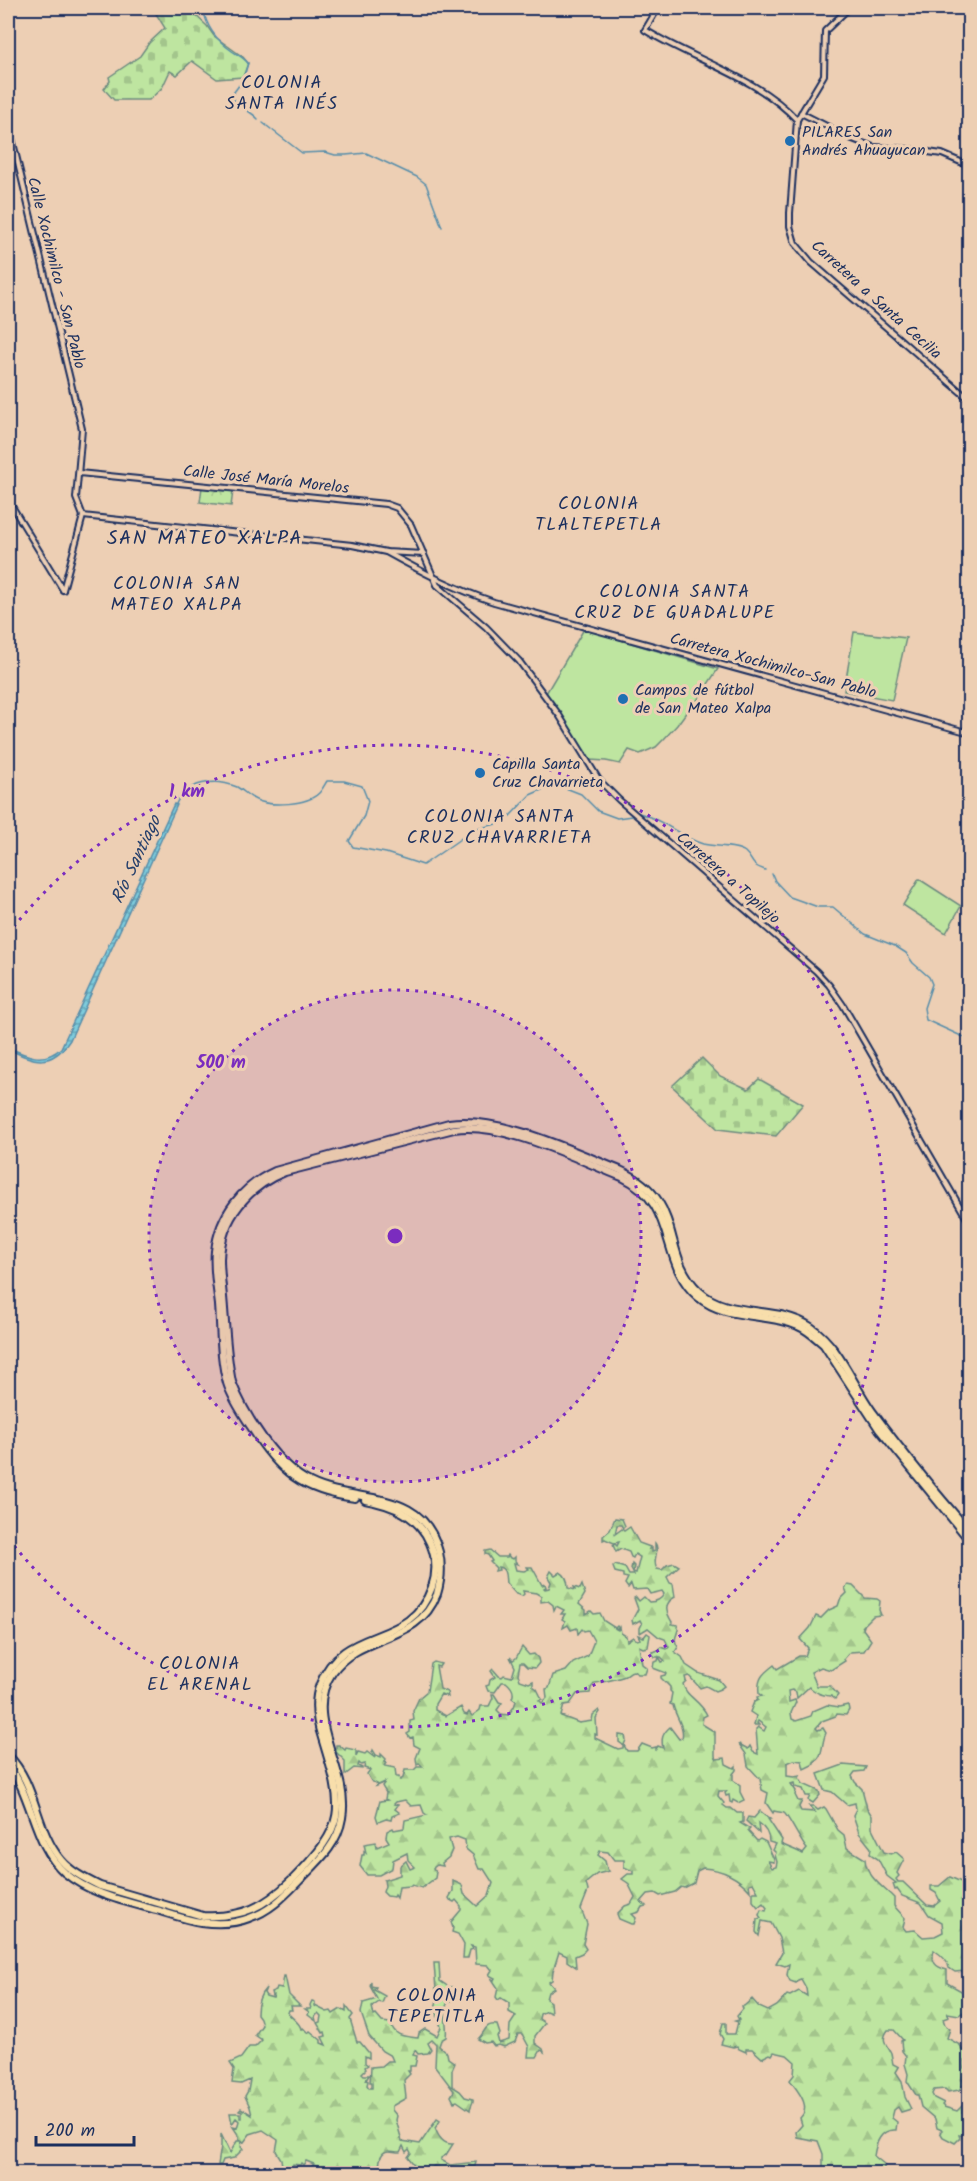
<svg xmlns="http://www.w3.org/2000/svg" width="977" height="2181" viewBox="0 0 977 2181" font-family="Kalam,sans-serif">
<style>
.grass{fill:#bee5a0;stroke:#6c8a7f;stroke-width:1.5}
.forest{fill:url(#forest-firs);stroke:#6c8a7f;stroke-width:1.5}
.cemetery{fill:url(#cemetery-stones);stroke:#6c8a7f;stroke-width:1.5}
.park{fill:url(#park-crowns);stroke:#6c8a7f;stroke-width:1.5}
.water{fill:url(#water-rules);stroke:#568daa;stroke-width:1.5}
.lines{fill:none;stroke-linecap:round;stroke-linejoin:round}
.stream{stroke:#568daa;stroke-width:1.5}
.secondary-casing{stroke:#1b2f5e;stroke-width:8}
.highway-casing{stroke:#1b2f5e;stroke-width:10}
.secondary{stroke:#edcfb4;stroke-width:4}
.highway{stroke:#f8deab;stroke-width:6}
.ring{fill:none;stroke:#7b2cbf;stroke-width:3;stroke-dasharray:3 6}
.poi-dot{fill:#1f6fb2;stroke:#edcfb4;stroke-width:2}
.labels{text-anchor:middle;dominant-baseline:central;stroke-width:6;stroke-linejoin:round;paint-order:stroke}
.poi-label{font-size:16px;fill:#1b2f5e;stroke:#edcfb4;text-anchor:start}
.street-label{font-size:16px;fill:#1b2f5e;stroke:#edcfb4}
.neighbourhood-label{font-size:18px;letter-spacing:1.5px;fill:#1b2f5e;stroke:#edcfb4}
.water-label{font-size:18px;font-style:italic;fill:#253f6b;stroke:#edcfb4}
.quarter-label{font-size:20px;letter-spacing:1.5px;fill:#1b2f5e;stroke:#edcfb4}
.centre{fill:#7b2cbf;stroke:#edcfb4;stroke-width:3}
.ring-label{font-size:18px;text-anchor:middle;font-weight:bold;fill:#7b2cbf;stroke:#edcfb4;stroke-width:6;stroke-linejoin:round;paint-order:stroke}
</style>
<defs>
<pattern id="forest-firs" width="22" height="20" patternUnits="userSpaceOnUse" patternTransform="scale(1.5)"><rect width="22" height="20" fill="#bee5a0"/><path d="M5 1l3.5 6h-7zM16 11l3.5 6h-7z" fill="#a3c58c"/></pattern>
<pattern id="cemetery-stones" width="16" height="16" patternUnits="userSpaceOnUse" patternTransform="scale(1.5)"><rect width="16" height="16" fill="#bee5a0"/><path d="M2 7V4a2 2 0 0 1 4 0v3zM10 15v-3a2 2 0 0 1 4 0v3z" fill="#a3c58c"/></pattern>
<pattern id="park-crowns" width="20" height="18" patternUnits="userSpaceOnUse" patternTransform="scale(1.5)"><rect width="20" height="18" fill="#bee5a0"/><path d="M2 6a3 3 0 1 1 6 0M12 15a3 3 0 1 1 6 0" fill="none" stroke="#a3c58c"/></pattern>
<pattern id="water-rules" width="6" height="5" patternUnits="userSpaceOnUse" patternTransform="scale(1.5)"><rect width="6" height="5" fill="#7eccdc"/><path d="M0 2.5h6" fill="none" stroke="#66a6b6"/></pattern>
</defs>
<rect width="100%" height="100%" fill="#edcfb4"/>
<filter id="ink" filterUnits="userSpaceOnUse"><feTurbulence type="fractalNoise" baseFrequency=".0167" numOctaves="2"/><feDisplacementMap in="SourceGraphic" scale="12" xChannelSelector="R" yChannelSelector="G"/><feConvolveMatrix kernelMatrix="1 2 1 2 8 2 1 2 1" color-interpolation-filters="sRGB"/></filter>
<g filter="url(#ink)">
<g class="grass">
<path d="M584,629L718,669L696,702L693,703L677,725L664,739L656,747L640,754L629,750L620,764L606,761L590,760L545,695Z"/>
<path d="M854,632L906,638L892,700L844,691Z"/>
<path d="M919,879L961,906L946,933L903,905Z"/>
</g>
<g class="forest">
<path d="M615,1518L622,1519L625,1526L623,1528L621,1525H617L615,1534L622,1529L624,1531L630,1527L639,1543L650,1547L649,1549L652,1548V1552L655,1551V1543C661,1550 651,1560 657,1569L662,1570L667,1565L674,1563L679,1566L667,1577L670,1583L673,1584L675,1597C664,1603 665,1611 672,1622L671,1624L678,1625C680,1634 671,1637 678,1647L675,1652L682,1657L686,1665L698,1673L719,1680L724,1686L720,1689L715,1691L706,1686L700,1688L689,1676L685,1677L686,1681L683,1684C685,1696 701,1701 707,1715L703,1717L702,1724L715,1732V1756L717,1759L725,1758L726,1764L734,1768L736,1766V1770L733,1774V1780L740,1785V1792L744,1800L738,1803L733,1800L732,1803L730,1802L729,1795L726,1796L725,1793L727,1791H719L718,1796L724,1803L723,1805L727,1808H731L737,1813H743V1822L740,1823L750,1829L748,1831L757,1841L760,1839L766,1842L774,1860V1862L768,1861L772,1868L776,1867L777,1862L775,1855L776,1853L773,1850L776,1844L769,1842C769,1834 764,1827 758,1823L759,1833L746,1821L748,1817L754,1818L760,1811L770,1819H768L782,1840L781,1844C789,1848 796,1850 803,1854L807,1849C802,1844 787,1814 784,1813C781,1812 777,1812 774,1811L773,1813L766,1803L768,1793L762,1790L760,1779L748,1766L746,1754L739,1744L748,1749L750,1746L753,1752L758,1754L756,1729L758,1727L764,1731L766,1727L758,1721L757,1723L759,1725H754L756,1716L750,1712L754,1702L758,1700L757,1697L762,1696L759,1694C757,1677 764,1673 774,1665L777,1669L799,1656H805L808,1648L800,1639L810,1628L816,1616L821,1618L829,1610L838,1606L840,1600L847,1593L845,1588L848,1585L853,1586L865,1598L877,1599L880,1601L879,1610L881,1615L873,1616L862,1627L864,1626L863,1629L871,1640L864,1651L850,1652L844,1659L845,1661L831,1670L821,1667L811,1672L817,1686H830L838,1695L835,1699L831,1696C820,1695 817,1693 809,1687L797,1698L796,1692L792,1690L788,1691L789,1702L795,1700L796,1702L791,1713L792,1719L796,1721L811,1716L813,1711L827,1705L839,1707L848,1705L849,1710L846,1715L837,1714L836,1716L822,1721L816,1728L818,1730L823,1728L826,1733C821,1743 824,1757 814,1762V1764L804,1769L802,1761L794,1760L787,1763V1776L794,1777L800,1776L799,1778L803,1784L819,1791L820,1795L813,1803L808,1800L810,1796H806L803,1789L795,1787L794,1783L791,1784L796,1791L795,1795L798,1801H802L799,1807L801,1811L815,1812L809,1806H813L818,1810L824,1807L826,1809L838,1830L844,1835L847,1848L865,1859C866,1876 883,1887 894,1898V1906L905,1918L903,1927L906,1931L915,1930L923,1937L935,1936L943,1932L942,1922L929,1915L921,1903L902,1896L897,1889L895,1890L893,1884L896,1883L887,1876L878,1859L870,1854L871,1848L859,1833L853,1815L856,1809L855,1803L847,1805L832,1792L824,1790L818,1774L843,1765L866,1767L864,1771L855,1772L852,1776L855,1782L862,1789L867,1808L872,1816V1828L884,1852L891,1854L896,1852L904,1859L897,1873L899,1876L896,1879L898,1882H903L927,1905L934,1906L940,1901L936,1893L931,1890V1886H939L950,1877L961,1882L969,1879V1967L965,1971L955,1972L949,1968C948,1961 940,1954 934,1950C931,1962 935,1967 947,1970V1983L963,1992L964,1990H969C969,2000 970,2009 963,2015V2012L959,2015L948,2013L947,2015L949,2017L943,2019L945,2025L950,2029L947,2038L960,2045L962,2050L967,2051L969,2058L964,2061V2068L969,2070V2085L963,2080L964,2084L959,2090L948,2092L945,2089L934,2090L932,2094L934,2098L944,2103L942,2105L944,2107L957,2111L965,2103L964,2101L969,2100L966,2103L968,2106L965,2111L963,2109L962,2112L964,2113L969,2126V2137L959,2135L960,2138L955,2143L943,2137L940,2132L942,2130L937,2128L935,2119L921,2107L918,2095H916L907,2081L908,2074L905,2064L906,2056L902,2051L901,2041L903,2040L894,2030H888C880,2041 887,2044 891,2053C892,2057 892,2060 893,2064L899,2067L896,2072L902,2081L905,2097L911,2109L901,2112L898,2107L894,2110L892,2118L897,2122L896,2130C880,2129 876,2143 874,2156L884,2164V2169L867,2170L859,2173L833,2174L831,2168L823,2167V2154L818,2141L797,2137L796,2132L802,2125L800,2118C813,2106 795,2088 790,2080L794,2075L795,2062L787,2055L774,2052L772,2055L770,2054L762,2058L752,2049H746V2052L739,2049L737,2046L733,2047L721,2044L723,2039L720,2034L723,2023H726V2034H735L738,2022L735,2021L739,2020L737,2016L743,2009L742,2006H744L752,1999L759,2007L768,2011L777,2006L787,1995L790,1996L799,1991L807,1996L806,1988L801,1979L798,1980L796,1983L790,1981L787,1975L789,1964L785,1966L776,1963L782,1953L779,1938L771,1923L762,1921L759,1936L756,1932L757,1919L761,1918L759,1915L761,1910L766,1911L767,1908L763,1903L758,1907L753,1901V1892H758L753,1883L749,1884L750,1891C739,1878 722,1869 703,1868L697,1871L694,1883L684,1888L681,1887L675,1892L660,1896L655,1893L648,1894L641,1902L646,1906L642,1907L639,1912L632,1914L636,1918L634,1924H631L619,1919L617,1914L625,1906L631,1904L635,1897L628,1883L622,1879L628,1874H633V1871L624,1867V1860H614L608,1852L600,1851L598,1855L605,1861L607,1869L609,1871L597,1874L586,1883L588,1891L581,1909L587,1924L583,1944L586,1949L582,1953L575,1956L576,1967L567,1961V1956L559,1952L553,1971L552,1980L549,1982L554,1988L548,1992L546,1999L550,2002L551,2013L546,2011L540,2014L539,2019L545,2023L535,2036V2043L543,2049L544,2052L541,2050L537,2057H528L529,2047L522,2034H518L515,2042L504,2047L499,2045L494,2046L491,2042L485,2043L478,2039C486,2032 484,2023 497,2025L500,2034L497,2036L499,2043L509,2040L510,2025L516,2016L509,2012V2003L501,1998L498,2000L496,1997L498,1988L492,1979L494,1980L495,1978L489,1975L492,1970L488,1965L476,1964L475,1947L471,1946L473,1949L470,1950L468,1958H463L464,1945L458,1934L452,1932L453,1928L451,1922L461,1910V1906L456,1900L454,1902L450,1900L449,1898L453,1891V1881L462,1885L464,1894L477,1906L489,1895L493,1883L484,1869H479L473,1855L466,1849L465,1840L457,1837L449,1839L452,1850L449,1857L442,1863L443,1866L437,1865L433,1868L436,1872L435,1878L422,1888L412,1885L411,1886L399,1887L397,1898L395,1895L394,1897L387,1896L383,1892L385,1886L384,1880L400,1875V1866L406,1861L410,1869L415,1867L408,1860L407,1853L393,1860L392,1868L379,1875H367L360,1866L362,1855H364V1851L366,1853L364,1844L376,1842L377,1847L389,1842L386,1837L387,1831L393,1828L394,1830L404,1828L405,1820L427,1815L424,1813L421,1805L411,1806L405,1800L396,1802L394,1804L398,1805L395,1809L400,1813L392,1816L391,1820L386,1819L378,1822L376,1816L380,1801L387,1800L385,1799L386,1793L382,1786L385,1782L376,1786L377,1784L371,1781L367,1774L370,1770L364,1768L365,1764L361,1765L359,1763L358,1766L362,1768V1769L354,1768L345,1775V1761L336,1752V1745H339L345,1750L346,1748L356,1750V1756L358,1752L365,1754L367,1752L375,1758L372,1753L373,1750L376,1755L381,1757V1754L386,1759L385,1762L387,1763L385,1766L395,1768L396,1777H399L400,1780L403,1778L405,1770H414L417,1767H423L419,1763L417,1765L416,1758L420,1748L414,1745L413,1737L410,1738L407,1734L410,1732V1721L414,1720L413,1711L419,1698L427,1691L431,1664L434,1662L441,1664L439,1667L436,1666L440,1689L447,1692L448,1697L441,1694L435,1704V1710L446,1716L461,1707L464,1714L467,1715L469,1712L472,1716L480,1710L481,1706H489L493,1698L492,1694H494L499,1702L502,1703L497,1710L501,1714L508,1715L514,1707L516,1701L512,1698C515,1692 511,1686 506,1682H502L495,1692L488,1691L486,1686L489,1685L490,1680L495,1677L491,1671L493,1669L499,1676L502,1677L504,1675L512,1677L515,1667L510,1657L513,1660L516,1658L522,1647L529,1655L534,1654L538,1658L539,1663L535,1668L527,1667L523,1663H520L518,1674L520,1680L529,1683L533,1681V1686L537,1689L542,1699L539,1700L542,1703L547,1698L546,1689L549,1688L553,1675L566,1671L573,1663L588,1656L594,1641L588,1630L584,1631L582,1629L578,1634L577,1628L571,1630L568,1625L563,1628L565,1621L562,1619L565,1614H561L564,1610L556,1606L554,1610L553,1605L548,1601L541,1602V1596L536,1593L523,1591L524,1594L522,1596L516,1594L506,1583C505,1578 507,1568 498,1567L499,1570L495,1571L496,1568L490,1562L492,1561L488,1555L485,1554V1551L490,1550L498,1557H507L508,1555L510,1558L513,1559L515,1557V1561L518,1564L514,1563L516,1570L524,1571L529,1569L527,1567H532L542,1585L545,1584L546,1587L544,1588L545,1589L549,1588L551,1582L548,1577L551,1571L555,1575L560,1572C566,1575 568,1582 568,1588L575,1590L574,1587L580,1589L582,1585L585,1594L579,1604L586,1610V1614L591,1611L594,1614L600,1613L604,1621L615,1628L617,1626L619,1628L616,1629L618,1630L620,1627L621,1633L626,1636L627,1641L633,1637L637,1640L640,1639L638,1635L644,1637L647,1633L650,1635L648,1647L643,1648L639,1646L642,1664L647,1668L645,1674H638L633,1671C630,1671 628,1674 625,1676C621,1678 599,1683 595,1683L591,1688L590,1693L577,1694L570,1704L564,1705L561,1716L579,1723L592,1721L593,1715L599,1710L600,1712L596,1718L597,1735L595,1734V1738L618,1749L623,1748V1745L619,1742V1735L625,1736L626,1740L624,1745L627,1751H637L642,1744L652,1748L656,1747V1749L658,1746L663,1748C661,1739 662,1734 670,1727L679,1739L682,1738C685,1727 675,1716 673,1705L670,1704L672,1693L670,1691V1687L661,1678V1676L665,1675L666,1673L653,1668L654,1662L658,1661L659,1657L662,1662L665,1661L661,1657H654L652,1652L659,1650L661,1647L667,1649L669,1647L665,1639L659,1637L648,1628L640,1633V1628L642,1624L640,1620L633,1624L632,1620L638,1609L634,1598L636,1597L639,1601L644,1597L649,1602C656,1602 661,1600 664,1594L662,1591L650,1594L647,1589L633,1590L631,1584L628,1588L625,1584L628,1578L623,1577V1574L615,1572L613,1567L615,1565L625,1568L629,1575H634L631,1569L632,1564L634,1566L633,1572L636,1573L640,1557L635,1554L633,1558L631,1557L629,1552L621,1549L616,1552L613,1545L615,1544L617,1546L619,1542L614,1543L605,1539L603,1540V1536L610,1530Z"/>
<path d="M434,1963H439L440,1981L449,1987H452L450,1991L456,1996L455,2000L448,2001C442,2014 448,2024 446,2037L441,2040L439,2046L447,2053L448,2058L455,2063L452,2070V2086L460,2091L465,2097L473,2099C474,2103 470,2106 470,2110L457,2101L454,2102L451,2096L454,2091L435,2066L436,2044L432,2040L428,2043L431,2049L428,2053L418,2054L415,2050L413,2055L417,2056L415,2066H410V2071H408L410,2074L404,2080L406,2098L392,2106V2110L397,2116L396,2120L402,2141L420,2144L437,2119L440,2121L435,2128C438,2136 443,2145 453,2144L446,2155L441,2158V2160L450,2165L476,2162L475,2166C461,2169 446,2175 434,2166L429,2170L430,2173H414L416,2167L408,2157L411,2153L409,2149L406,2152L403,2146L400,2152C396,2152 392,2151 389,2151C378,2151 379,2167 380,2173H326L316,2168L317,2166H312L314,2164L306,2161L303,2165L301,2163L300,2165L293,2164V2166L295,2167L292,2170L293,2173H283L281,2159L276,2151L278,2140L263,2130L250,2134L244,2142L242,2141L241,2147L243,2149L234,2158L223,2160L221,2165H218L221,2146V2134L230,2153L237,2141H241L239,2140V2136L233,2127L237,2128L239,2121L236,2118L232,2124L230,2113H240V2118H242V2111L239,2110L241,2108L252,2115L250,2107L245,2096L248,2091L250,2080L241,2084L232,2083L234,2069L230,2063L241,2058L249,2047H255L262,2040L255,2035L262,2025L260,2018L257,2014C257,2004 259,1995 266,1988L264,1993L266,1996L273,1998L274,1995L272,1996L271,1992L276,1990L277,1987L282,1988L284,1976H285L289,1995L300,2006H291L292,2010H289L288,2013C292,2019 300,2022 301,2029L303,2028L308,2033L310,2031L321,2040V2043L326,2045L322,2037L326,2036L325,2032L323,2033L317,2023L320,2022L321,2016L318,2013L315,2017L316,2021L308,2015L309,2012L305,2009H311L310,2005L312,2001L315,2002V2006L327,2012L331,2011L333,2014L341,2009L346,2012V2006L353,2015L350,2019L357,2042H360L369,2053V2058L365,2056V2063L368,2065L365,2067L366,2069L362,2073L364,2075H369L366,2080L368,2081L367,2085L369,2088H372V2082H370L371,2067L382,2066L388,2061H393L391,2056L382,2051L369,2036L361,2013L363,2003L377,1999L370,1986L371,1982V1986L376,1987L374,1990L385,1996L382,2003L379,2002L372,2007L374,2016L376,2015L382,2022L390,2023C396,2038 405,2036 418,2038L419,2033L425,2029L437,2036L441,2027L435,2008L438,1997L436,1990Z"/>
</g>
<g class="cemetery">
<path d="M164,8H182L189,14L192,12L207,26L214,36L243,57L248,63L243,77L217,79L192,61L177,75L170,71L162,88L149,100H114L104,89L110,81L109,77L140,56L149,43L165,28L155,12Z"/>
<path d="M702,1058L720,1076L748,1089L759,1079L803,1104L776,1136L718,1129L672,1086Z"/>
</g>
<path class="park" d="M202,487L233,491L231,506L200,502Z"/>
<path class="water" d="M174,804L177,805L70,1040C51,1068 35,1062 8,1049V1047C26,1056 44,1064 61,1048Z"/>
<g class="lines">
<g class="stream">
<path d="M203,8C206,27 216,40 232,51C238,55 243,57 248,63L243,80L234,92V102C242,109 251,111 258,119"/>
<path d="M263,123L302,153L325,152L335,155H346L366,153L417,177L426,184L442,227"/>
<path d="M176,804C186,781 216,778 237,787C244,791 249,797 256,800C271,807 307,805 319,793C322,790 325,784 327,781H344L362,786L368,801L364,816L349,841L353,847L386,853L423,865L473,830L496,824L510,816L530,795L546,788L563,787L581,794L598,811L617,818L632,816"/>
<path d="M639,813C663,819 680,837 703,844C714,847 736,845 745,852C755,861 748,864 765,870"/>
<path d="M772,874L775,881L790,897L818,907H833L865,934L895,946L906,953L913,963L929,977L932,984L924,1008L926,1020L970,1040"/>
</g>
<g class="secondary-casing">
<g id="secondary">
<path d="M658,8L645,30C695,61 756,76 797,120"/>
<path d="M849,8L825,31L824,75L797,120L790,213V226L795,243L811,262L970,400"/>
<path d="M801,113L850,138L873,147L907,149L942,154L970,166"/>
<path d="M8,122L82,429L76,498L83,516"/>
<path d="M79,473L386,504L397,508L411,525L437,585L486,627L519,661L559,715L599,780L619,800L816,971L829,985L843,1005L970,1224"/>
<path d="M8,504L13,508L63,590"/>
<path d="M83,516L352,545L386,552L424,554"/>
<path d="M386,552C422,572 455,589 494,602L970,733"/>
<path d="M63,590L83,516"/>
</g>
</g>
<g class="highway-casing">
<g id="highway">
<path d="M355,1498C302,1491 278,1471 251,1427C242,1413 232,1399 227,1383C220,1358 221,1331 219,1305C217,1288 213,1269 215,1251C219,1215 242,1186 275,1171L449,1123C498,1115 573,1151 620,1170C687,1200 659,1253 699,1291C729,1319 778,1304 811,1327C840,1347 852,1383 872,1411C903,1453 936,1493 970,1532"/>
<path d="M8,1755C37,1784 35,1829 61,1860C71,1872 86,1879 100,1886L203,1916C243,1918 264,1907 292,1880C348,1824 344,1810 322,1738C316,1720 313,1702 320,1684C344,1622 410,1650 432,1587C437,1573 436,1557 430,1543C418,1515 393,1505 365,1500"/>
<path d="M8,1764C33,1797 33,1844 65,1873C91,1895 128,1902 160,1911C173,1915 187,1920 201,1922C217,1924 234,1924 249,1918C272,1911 288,1892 304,1876C321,1859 338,1843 342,1818C351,1769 301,1719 332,1673C360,1632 418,1645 437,1594C441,1581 442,1566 439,1552C423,1486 356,1505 310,1482C277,1466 245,1416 232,1382C227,1358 226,1334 224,1309C223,1292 220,1275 220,1259C221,1218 249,1186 285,1172L454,1129C502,1121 576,1159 622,1177C679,1204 658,1263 698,1297C726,1321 766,1312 798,1326C808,1330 816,1338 824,1345L879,1429L970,1541"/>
</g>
</g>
<use href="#secondary" class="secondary"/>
<use href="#highway" class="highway"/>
</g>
</g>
<circle cx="395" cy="1236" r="246" fill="#7b2cbf" fill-opacity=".12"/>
<g class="ring">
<circle cx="395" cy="1236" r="246"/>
<path d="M8 934A491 491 0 1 1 8 1538"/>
</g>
<g class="poi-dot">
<circle cx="790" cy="141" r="6"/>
<circle cx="623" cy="699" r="6"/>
<circle cx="480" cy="773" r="6"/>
</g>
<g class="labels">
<g class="poi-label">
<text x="802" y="132">PILARES San<tspan x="802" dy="18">Andrés Ahuayucan</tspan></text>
<text x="635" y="690">Campos de fútbol<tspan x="635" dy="18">de San Mateo Xalpa</tspan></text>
<text x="492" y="764">Capilla Santa<tspan x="492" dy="18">Cruz Chavarrieta</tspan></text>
</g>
<g class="street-label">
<text transform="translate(56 273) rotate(76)">Calle Xochimilco - San Pablo</text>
<text transform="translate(876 300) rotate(42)">Carretera a Santa Cecilia</text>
<text transform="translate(266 480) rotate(6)">Calle José María Morelos</text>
<text transform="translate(773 666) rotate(15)">Carretera Xochimilco-San Pablo</text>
<text transform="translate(728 878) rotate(41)">Carretera a Topilejo</text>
</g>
<g class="neighbourhood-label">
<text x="282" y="83">COLONIA<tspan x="282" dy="21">SANTA INÉS</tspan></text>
<text x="599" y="504">COLONIA<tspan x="599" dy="21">TLALTEPETLA</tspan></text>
<text x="177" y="584">COLONIA SAN<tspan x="177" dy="21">MATEO XALPA</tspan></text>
<text x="675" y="592">COLONIA SANTA<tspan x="675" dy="21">CRUZ DE GUADALUPE</tspan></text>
<text x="500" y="817">COLONIA SANTA<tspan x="500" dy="21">CRUZ CHAVARRIETA</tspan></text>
<text x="200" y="1664">COLONIA<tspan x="200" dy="21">EL ARENAL</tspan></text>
<text x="437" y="1996">COLONIA<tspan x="437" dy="21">TEPETITLA</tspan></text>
</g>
<g class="water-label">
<text transform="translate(137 860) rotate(-65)">Río Santiago</text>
</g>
<g class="quarter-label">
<text x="205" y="539">SAN MATEO XALPA</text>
</g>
</g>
<circle cx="395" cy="1236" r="9" class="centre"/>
<g class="ring-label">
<text x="187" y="797">1 km</text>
<text x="221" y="1068">500 m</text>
</g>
<rect width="977" height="2181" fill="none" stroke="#edcfb4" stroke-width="30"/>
<rect x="15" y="15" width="947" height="2151" fill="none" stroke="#1b2f5e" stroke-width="2" filter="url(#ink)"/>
<path d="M36 2136v9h98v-9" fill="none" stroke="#1b2f5e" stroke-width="3"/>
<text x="45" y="2136" font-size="18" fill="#1b2f5e" stroke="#edcfb4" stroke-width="4.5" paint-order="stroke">200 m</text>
</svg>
